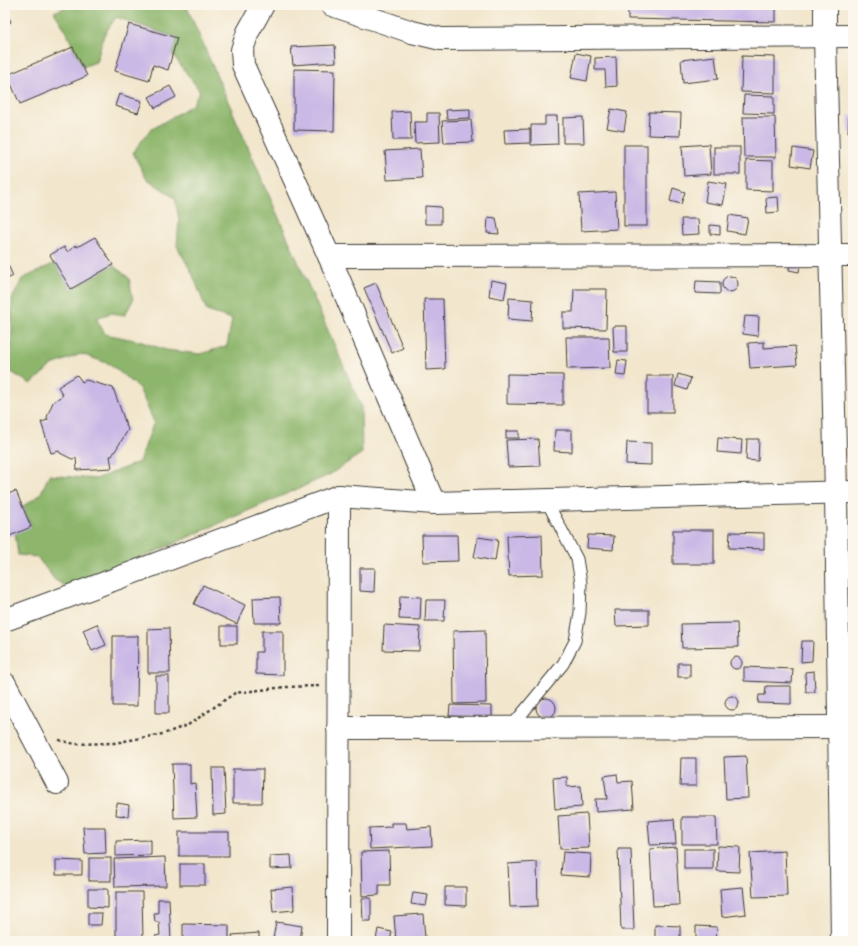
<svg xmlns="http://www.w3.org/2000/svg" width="858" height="946" viewBox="0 0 858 946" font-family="Delius,sans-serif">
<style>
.forest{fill:#8db66c;stroke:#546944}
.building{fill:#cab9e6}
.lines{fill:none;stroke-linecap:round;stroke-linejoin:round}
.service-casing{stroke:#3c3a36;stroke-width:13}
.minor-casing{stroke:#3c3a36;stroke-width:24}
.path{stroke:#3c3a36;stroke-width:2.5;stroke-dasharray:3 3;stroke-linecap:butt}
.service{stroke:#fff;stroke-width:11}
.minor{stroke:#fff;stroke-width:22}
</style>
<rect width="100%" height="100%" fill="#fbf7ec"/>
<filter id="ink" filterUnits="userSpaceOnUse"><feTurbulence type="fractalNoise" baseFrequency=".025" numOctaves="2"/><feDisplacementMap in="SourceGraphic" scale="8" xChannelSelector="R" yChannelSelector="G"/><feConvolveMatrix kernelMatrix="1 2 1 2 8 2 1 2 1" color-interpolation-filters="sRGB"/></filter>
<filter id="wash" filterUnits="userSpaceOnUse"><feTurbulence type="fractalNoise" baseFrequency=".012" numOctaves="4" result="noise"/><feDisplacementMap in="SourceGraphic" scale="16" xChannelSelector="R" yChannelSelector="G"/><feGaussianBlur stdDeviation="0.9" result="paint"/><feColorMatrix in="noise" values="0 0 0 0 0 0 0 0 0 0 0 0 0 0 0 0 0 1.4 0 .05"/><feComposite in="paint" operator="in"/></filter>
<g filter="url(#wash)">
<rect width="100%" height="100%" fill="#f2e6cc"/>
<path class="forest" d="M71,5H186L361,406L362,453L329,475L71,589L55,580L37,557L18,555L15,533L31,526L23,506L40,495L49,475L96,479L139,462L154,422L139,388L110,364L81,354L52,365L31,384L8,370L12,332V299L22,279L55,263L71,289L113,265L129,278L133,300L125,315L111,313L96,318L105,334L139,341L166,350L200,354L227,346L232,319L207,311L192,273L177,246L179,220L175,198L146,178L133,153L149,131L192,105L200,91L170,51L174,37L116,17L104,35L96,62L82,67L65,29L54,12Z"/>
<g id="blocks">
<g class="building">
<path d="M628,5L776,8V22L628,19Z"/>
<path d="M5,9L11,22L5,25Z"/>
<path d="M129,24L177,38L168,70L153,65L149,81L115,71Z"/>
<path d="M335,45L336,62L293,65L291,47Z"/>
<path d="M73,47L87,76L20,104L7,75Z"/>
<path d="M576,53L591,56L587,81L571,78Z"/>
<path d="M715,56L718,79L683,83L681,60Z"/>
<path d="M742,56L775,57V93L741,92Z"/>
<path d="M616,57L617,86L606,87L605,70H595V58Z"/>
<path d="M294,69L335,70L334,131L294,130Z"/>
<path d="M170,86L176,97L155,108L149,97Z"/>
<path d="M119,94L142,101L138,113L115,106Z"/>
<path d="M744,95L774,96V114L743,113Z"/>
<path d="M470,109V118L447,119L446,110Z"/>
<path d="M611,109L627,112L624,131L607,128Z"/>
<path d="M410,111L411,140H393L392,112Z"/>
<path d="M649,112L681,113L680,136L648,135Z"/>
<path d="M427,113H439L440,142L415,143L414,122H427Z"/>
<path d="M849,115L853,116V132H848Z"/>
<path d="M545,116H557L558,144L531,145V125H545Z"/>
<path d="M583,117L584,143H563V118Z"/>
<path d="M743,117H775L776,157H744Z"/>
<path d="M471,120L473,142L444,143L442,121Z"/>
<path d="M530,129V143L505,144L504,130Z"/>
<path d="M709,144L711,174L684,176L682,146Z"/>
<rect x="624" y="145" width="23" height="81"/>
<rect x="714" y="147" width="26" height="27"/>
<path d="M793,148L813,151L810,168L791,165Z"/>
<path d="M420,149L422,178L387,180L385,151Z"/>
<path d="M746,160L773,161V191L746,190Z"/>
<path d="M708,181L727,184L723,205L705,202Z"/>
<path d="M673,188L685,192L681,204L670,201Z"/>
<path d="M615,192L617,229L581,231L579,194Z"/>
<path d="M778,197L779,212L767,213L766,198Z"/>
<path d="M425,206L441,207V224H425Z"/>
<path d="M729,215L748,218L745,234L727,231Z"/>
<path d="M488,217L496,218L499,234L487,233Z"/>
<path d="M681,219H698L699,234L682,235Z"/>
<path d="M710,225L720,226V235L710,234Z"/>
<path d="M95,237L113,265L71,289L50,255L64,247L68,252L75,245L77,247Z"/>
<path d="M5,258L13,276L5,280Z"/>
<path d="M790,263L800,265L799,272L789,270Z"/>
<circle cx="730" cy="284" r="8"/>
<path d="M491,280L507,283L504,299L489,296Z"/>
<path d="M696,281L720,282V294L695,293Z"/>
<path d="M376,283L403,348L392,353L364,288Z"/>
<path d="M574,289H607L606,329L563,328V312H573Z"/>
<path d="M509,298L533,300L532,321L508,319Z"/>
<path d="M424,299H443L445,369L426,370Z"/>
<path d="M745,316L759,317L758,336L743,334Z"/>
<path d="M613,326H627V352H614Z"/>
<path d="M566,337H609L610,368L567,369Z"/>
<path d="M764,342V348L795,346L797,365L750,368L748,343Z"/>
<path d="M618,360L627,361L625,376L616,375Z"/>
<path d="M507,374L563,375V405L507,404Z"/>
<path d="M678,374L691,378L687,390L675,386Z"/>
<path d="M77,375L82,382L86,380L113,388L128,430L112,456H110L112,468L77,470L76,458L72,459L60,453L59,451L51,453L41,422L48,420L47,417L53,402L63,395L58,387Z"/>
<rect x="647" y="376" width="26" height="36"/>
<path d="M555,430H572V452L554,451Z"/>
<rect x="506" y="431" width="13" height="7"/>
<path d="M718,438L742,440L741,454L717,452Z"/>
<path d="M538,439L540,466L508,467L506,440Z"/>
<path d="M747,439H759L758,461L746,460Z"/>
<path d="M627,442L651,443V465L626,464Z"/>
<path d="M16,491L31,527L5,538V495Z"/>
<rect x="673" y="530" width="41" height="34"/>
<path d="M730,532L764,533V549L729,548Z"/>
<path d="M422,535H457L458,561L423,562Z"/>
<path d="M542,535L543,575L509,576L507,536Z"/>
<path d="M588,535L614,536L613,550L587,548Z"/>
<path d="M478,537L498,540L495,561L474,557Z"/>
<path d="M360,568H375L374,592L360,591Z"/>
<path d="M203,585L245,605L237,624L194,604Z"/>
<path d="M400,596L421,597L420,620L399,619Z"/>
<path d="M280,597L281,623H254L253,598Z"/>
<path d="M426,600H445L444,621H425Z"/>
<path d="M615,610H649V625L616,626Z"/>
<path d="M737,623L738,647L682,648L681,624Z"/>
<path d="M97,624L106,645L92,651L83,630Z"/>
<path d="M384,625L420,627L419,651L383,650Z"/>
<rect x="221" y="626" width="16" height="18"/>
<path d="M169,628L170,673H148V629Z"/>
<path d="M485,630L486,703L454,704L453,631Z"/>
<path d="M262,631H283V675L256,674V652H262Z"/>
<path d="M113,636H138L137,706H113Z"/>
<path d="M802,641H813L812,661L801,662Z"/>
<circle cx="736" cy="663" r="6"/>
<rect x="678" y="663" width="12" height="14"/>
<path d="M744,667L793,669L792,683L744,681Z"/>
<path d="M814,671L815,692H806L805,672Z"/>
<rect x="156" y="676" width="13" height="37"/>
<path d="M766,686H791V704L758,703L759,695H765Z"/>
<circle cx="732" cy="703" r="7"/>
<circle cx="546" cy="708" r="10"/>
<path d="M450,705L492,706V717L449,716Z"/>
<path d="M746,756L748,798L726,799L724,757Z"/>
<path d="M681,758H696V786H680Z"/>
<path d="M172,764H190V784L195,783L197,817L174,818Z"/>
<path d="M212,768H224L226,814L213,815Z"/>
<path d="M233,769H263L262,803H233Z"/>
<path d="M617,774L618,782L632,781L634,809L596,812L595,799H607L604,776Z"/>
<path d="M567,777V787L581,786L582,807L555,809L553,778Z"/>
<path d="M117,803L129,805L128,816L116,815Z"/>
<path d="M587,814L589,848L560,849L558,816Z"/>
<path d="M682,817H716L717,844H682Z"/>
<path d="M674,819L676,844L650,845L648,821Z"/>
<path d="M391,823H406L407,829L431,827L432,846L370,849L369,828L391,827Z"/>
<path d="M83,827H105L106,853L85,854Z"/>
<rect x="179" y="832" width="50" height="24"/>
<path d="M151,840V855L116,856V841Z"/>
<path d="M718,846L740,847L739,872L717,871Z"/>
<path d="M676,847L679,905L653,906L650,849Z"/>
<path d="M618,849H631L634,930H621Z"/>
<rect x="684" y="849" width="29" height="20"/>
<path d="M389,851L390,885H379V895L362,896L361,852Z"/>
<path d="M785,851L787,896L753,897L750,853Z"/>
<path d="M563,852L591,854L590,877L561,875Z"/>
<path d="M291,855L292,868L270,869V856Z"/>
<path d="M165,857L166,886L115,887L114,859Z"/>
<rect x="89" y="858" width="22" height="23"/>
<path d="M56,860L82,861V875H56Z"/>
<path d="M537,862L538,906L510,907L508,864Z"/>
<rect x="180" y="864" width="25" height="21"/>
<path d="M293,887L294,910L273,912L271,889Z"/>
<path d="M445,887H466V906L445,905Z"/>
<path d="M743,887L746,914L722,917L720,889Z"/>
<path d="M88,889H108V908L88,907Z"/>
<path d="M116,892H142L143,941H116Z"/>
<path d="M413,893L428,895L426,906L411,904Z"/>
<path d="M362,898H371V921H363Z"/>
<path d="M158,899H169L171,941H155V936L160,935L159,922H155L154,913H158Z"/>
<path d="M88,913H102L101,925H88Z"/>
<path d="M423,914L425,938L396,941L394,916Z"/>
<path d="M276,922L302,926L300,941H282L273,939Z"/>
<path d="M183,924L229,925V941H183Z"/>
<path d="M655,925L680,926V940L655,939Z"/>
<path d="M696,926L717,927L716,939H696Z"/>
<path d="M378,929L392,932L390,941L376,940Z"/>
<path d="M259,933V941H233L232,935Z"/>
</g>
</g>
</g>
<g filter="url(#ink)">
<use href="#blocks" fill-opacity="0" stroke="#3c3a36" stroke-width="1"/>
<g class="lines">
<g class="service-casing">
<path id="service" d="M511,727L563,664L575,641L580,613L581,583L577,559L546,500"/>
</g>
<g class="minor-casing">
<g id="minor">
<path d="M263,5L248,32L242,50L243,65L329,256L434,503"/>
<path d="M332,5L412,32L441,39L853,36"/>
<path d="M825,5V36L836,493L842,941"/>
<path d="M329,256L853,255"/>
<path d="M5,620L339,496L434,503L853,492"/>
<path d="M5,684L57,783"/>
<path d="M338,728L840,727"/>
<path d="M338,941L339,496"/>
</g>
</g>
<path class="path" d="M59,740L75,744L114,743L163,734L188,725L235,693L285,687L319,686"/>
<use href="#service" class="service"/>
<use href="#minor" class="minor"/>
</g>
</g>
<rect width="858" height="946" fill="none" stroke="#fbf7ec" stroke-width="20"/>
</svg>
